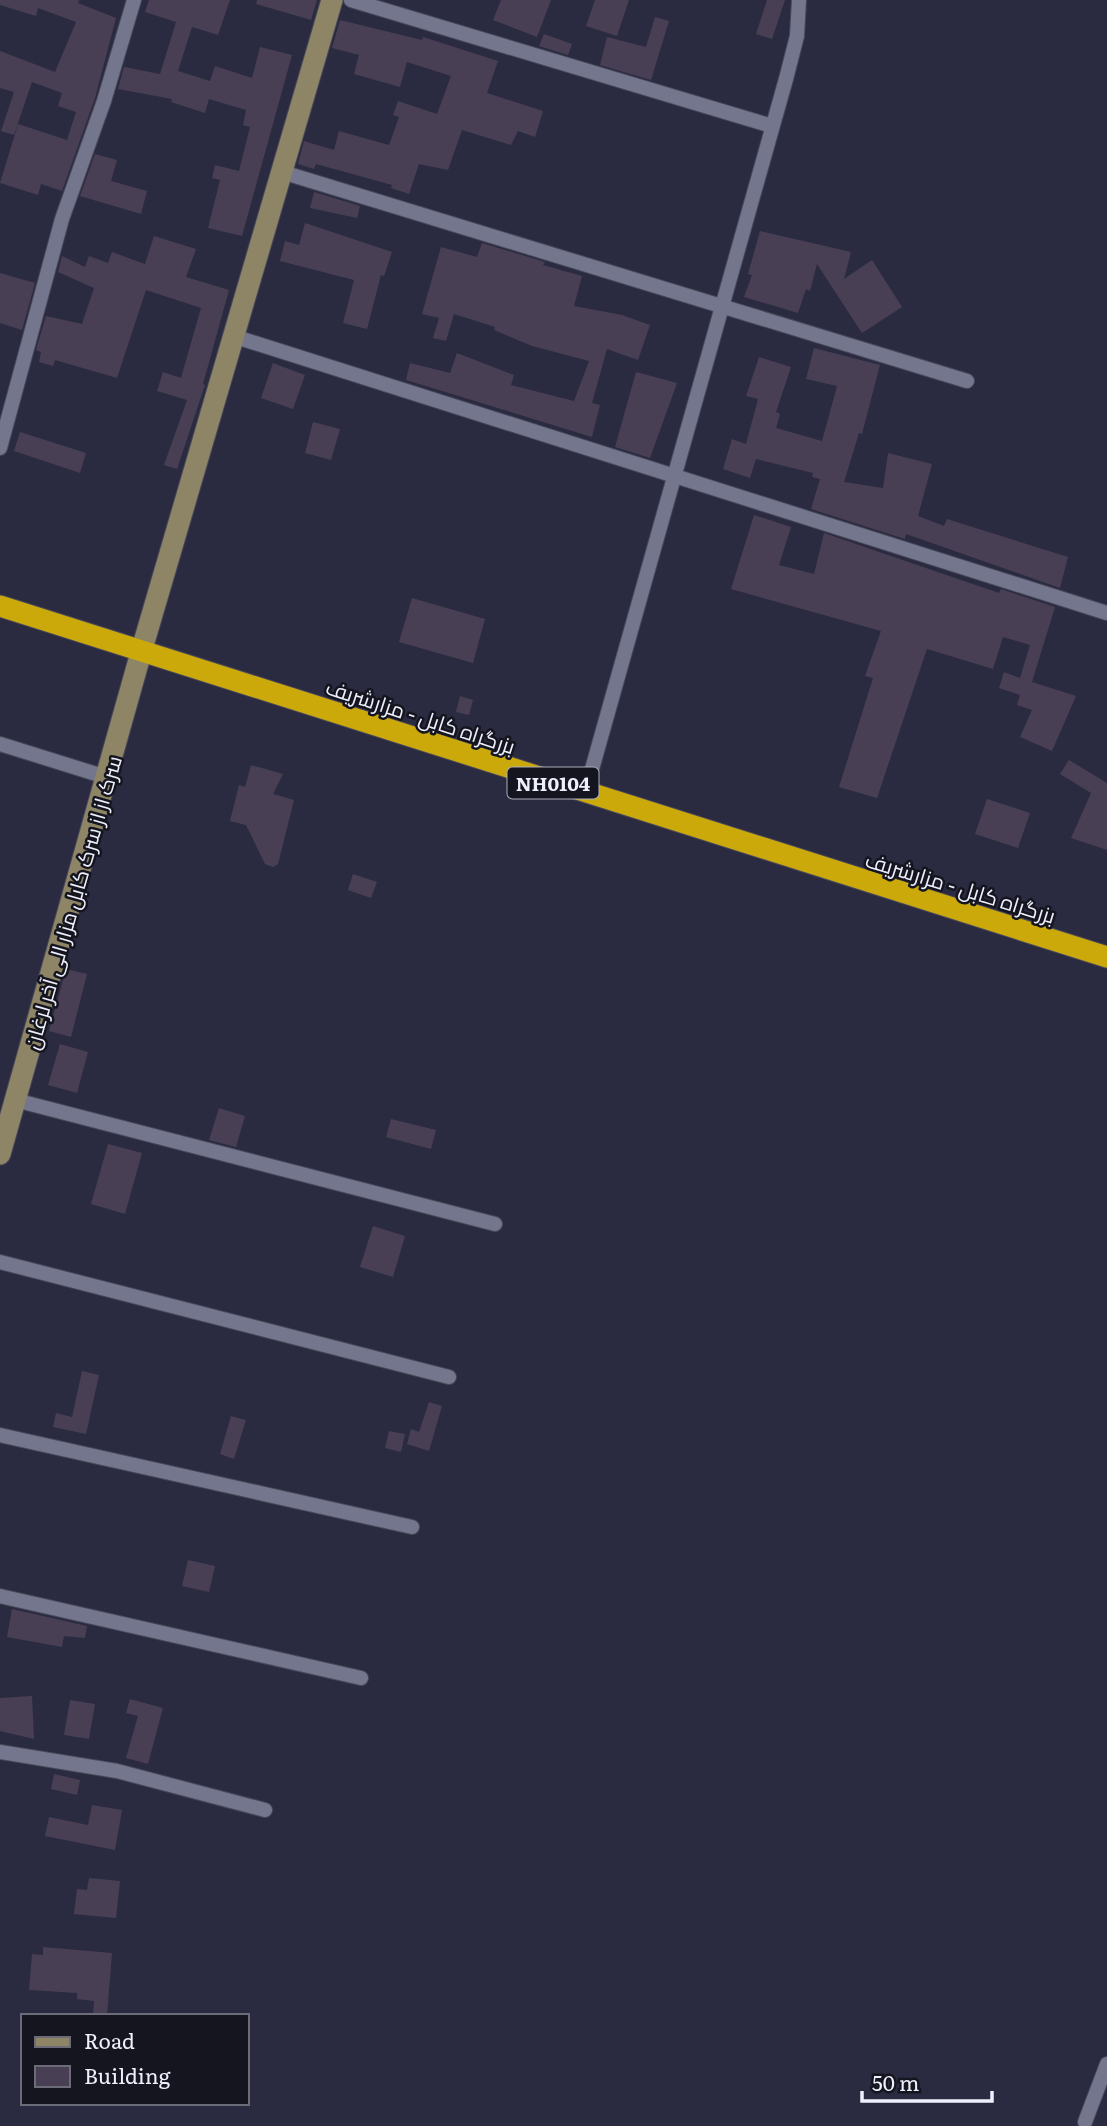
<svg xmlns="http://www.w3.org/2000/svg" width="1107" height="2126" viewBox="0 0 1107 2126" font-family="Literata,Cairo,serif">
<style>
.building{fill:#493f54}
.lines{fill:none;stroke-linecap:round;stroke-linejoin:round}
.street-casing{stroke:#48485a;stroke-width:16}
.secondary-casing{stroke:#48485a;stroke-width:23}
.highway-casing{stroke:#48485a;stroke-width:23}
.street{stroke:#74768e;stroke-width:14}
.secondary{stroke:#8e8567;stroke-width:21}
.highway{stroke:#cca90b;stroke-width:21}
.labels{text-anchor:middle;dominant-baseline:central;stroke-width:5;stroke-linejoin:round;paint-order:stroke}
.shield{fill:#14151e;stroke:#adaeba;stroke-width:2}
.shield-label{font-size:19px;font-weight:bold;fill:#eeeffd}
.street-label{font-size:21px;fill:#eeeffd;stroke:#14151e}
</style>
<rect width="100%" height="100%" fill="#2a2b40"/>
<g class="building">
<path d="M0,0H79L78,3L116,18L95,98L62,191L41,184L38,195L0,183L18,124L67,140L76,112L58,106L62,93L32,82L14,135L1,131L14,92L0,88V51L55,72L76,22L38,8L36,16L0,5Z"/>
<path d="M149,0H230L218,35L192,27L178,71L210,81L215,66L252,78L260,47L292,55L242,236L208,228L220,180L212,178L215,165L239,171L250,127L243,125L246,110L209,99L205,113L171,102L172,99L118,89L124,67L160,74L176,22L145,12Z"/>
<path d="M257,0H317L311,20L256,4Z"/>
<path d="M501,0H551L537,37L493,20Z"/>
<path d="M595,0H629L617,36L586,26Z"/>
<path d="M767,0H785L772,39L756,34Z"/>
<path d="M655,17L669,21L651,80L600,65L607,37L646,47Z"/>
<path d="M340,20L422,40L423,37L498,61L487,93L543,111L535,137L518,131L511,145L462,130L448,170L419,164L409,194L391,188L392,185L316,164L314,169L298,164L304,141L334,150L339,131L389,145L399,117L393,115L398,101L437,114L451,76L407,62L400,87L354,74L359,55L332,48Z"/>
<path d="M544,34L572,44L568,55L539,46Z"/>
<path d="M95,154L117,160L111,181L147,191L141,214L80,196Z"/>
<path d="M314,192L360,206L357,218L310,208Z"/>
<path d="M305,223L392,252L384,276L381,275L367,329L343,323L354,280L280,261L285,241L299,245Z"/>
<path d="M760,231L851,252L844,279L872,260L902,307L862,333L817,264L810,291L806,289L798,313L744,297L752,275L748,274Z"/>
<path d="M154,236L196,249L186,277L229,290L203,384L205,385L177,469L164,465L187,400L157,391L163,372L181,378L201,308L146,290L117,378L55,360L53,366L39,362L41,352L36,350L46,316L82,324L94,288L58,272L62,256L85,267L89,256L108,263L112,252L145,264Z"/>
<path d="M482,243L545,262L543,265L582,276L574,306L622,315L650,325L638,360L607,349L592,403L600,405L592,437L406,380L410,363L450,373L457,353L514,375L511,385L574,401L589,361L532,346L494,330L495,327L454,314L446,341L433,338L439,318L422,314L441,247L477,257Z"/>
<path d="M0,273L35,283L22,330L0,323Z"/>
<path d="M814,348L880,365L862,434L859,433L844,482L883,488L888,453L932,464L918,516L944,526L947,519L1068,557L1060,588L906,534L905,539L811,509L820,479L812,477L813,473L756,459L750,478L723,469L732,439L746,444L758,399L746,396L759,357L791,367L776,412L780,414L776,428L822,441L837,386L806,379Z"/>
<path d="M273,363L305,375L293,409L261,398Z"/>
<path d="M636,372L677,383L650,458L615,447Z"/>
<path d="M313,422L340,429L331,460L305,453Z"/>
<path d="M20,432L86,453L80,473L14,451Z"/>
<path d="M754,515L791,527L779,565L814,574L824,533L999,593L1001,589L1055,607L1032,682L1076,696L1052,751L1020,737L1032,710L1017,705L1020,695L999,688L1004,672L1020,678L1030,645L1003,637L993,669L927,649L877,798L839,787L873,678L865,676L881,631L731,589Z"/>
<path d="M412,598L485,619L473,663L399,642Z"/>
<path d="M460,696L473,700L469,715L456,712Z"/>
<path d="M1069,760L1107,783V850L1071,838L1091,793L1060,774Z"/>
<path d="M251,765L283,774L273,794L294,800L278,864L273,867L265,864L246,825L230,821L239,785L245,787Z"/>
<path d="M987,799L1030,813L1018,848L975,834Z"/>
<path d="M353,874L377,882L371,898L348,890Z"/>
<path d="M66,969L87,974L71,1037L49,1031Z"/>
<path d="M60,1044L88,1052L77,1093L48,1085Z"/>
<path d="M219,1108L245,1116L236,1147L209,1140Z"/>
<path d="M391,1119L436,1130L431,1149L386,1137Z"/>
<path d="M108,1144L142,1153L125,1214L91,1204Z"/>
<path d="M373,1226L405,1236L393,1277L360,1267Z"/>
<path d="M82,1371L99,1375L86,1434L53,1427L56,1413L72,1417Z"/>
<path d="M429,1402L442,1406L429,1451L407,1444L411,1429L419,1432Z"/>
<path d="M231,1416L246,1420L234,1459L220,1454Z"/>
<path d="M389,1431L405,1434L401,1452L385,1448Z"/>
<path d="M188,1560L215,1566L209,1592L182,1586Z"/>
<path d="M12,1609L87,1626L85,1638L64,1636L62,1647L7,1637Z"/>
<path d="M32,1696L34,1739L0,1731V1698Z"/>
<path d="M130,1699L163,1708L148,1764L126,1758L138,1716L126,1713Z"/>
<path d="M70,1700L95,1704L89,1739L64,1735Z"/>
<path d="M54,1774L80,1780L77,1795L51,1789Z"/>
<path d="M92,1805L122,1810L115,1850L45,1836L49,1817L88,1825Z"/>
<path d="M89,1878L120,1881L116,1918L74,1914L77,1889L87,1890Z"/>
<path d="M43,1947L112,1953L107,2016H93L94,2001L77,1999V1993L29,1990L32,1954L43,1955Z"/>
</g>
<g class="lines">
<g class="street-casing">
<g id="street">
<path d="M351,0L772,126"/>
<path d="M282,172L967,381"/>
<path d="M233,336L1107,613"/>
<path d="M0,448L62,219L104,101L134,0"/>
<path d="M0,744L106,777"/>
<path d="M585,794L786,79L797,36L799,0"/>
<path d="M15,1100L495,1224"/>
<path d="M0,1262L449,1377"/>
<path d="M0,1435L412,1527"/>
<path d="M0,1596L361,1678"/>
<path d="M0,1752L117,1771L265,1810"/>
<path d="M1085,2122L1107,2064"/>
</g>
</g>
<g class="secondary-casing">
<path id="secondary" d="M0,1154L142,649L332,0"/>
</g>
<g class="highway-casing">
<path id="highway" d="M0,606L1107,957"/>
</g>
<use href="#street" class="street"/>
<use href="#secondary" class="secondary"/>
<use href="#highway" class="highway"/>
</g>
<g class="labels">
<rect class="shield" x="507.5" y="767.5" width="91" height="31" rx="5"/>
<g class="shield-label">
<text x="553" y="783">NH0104</text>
</g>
<g class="street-label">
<text transform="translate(421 715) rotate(18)">بزرگراه کابل - مزارشریف</text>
<text transform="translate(961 886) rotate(17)">بزرگراه کابل - مزارشریف</text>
<text transform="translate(71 902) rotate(-74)">سرک از از سرک کابل مزار الی آخر لرغان</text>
</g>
</g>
<rect x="21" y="2014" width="228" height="91" fill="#14151e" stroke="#6b6c77" stroke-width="2"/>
<rect x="35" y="2037" width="35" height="10" fill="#8e8567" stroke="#6b6c77" stroke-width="2"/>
<text x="84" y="2049" font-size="21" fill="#eeeffd">Road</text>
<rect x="35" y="2066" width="35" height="21" fill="#493f54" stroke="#6b6c77" stroke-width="2"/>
<text x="84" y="2084" font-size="21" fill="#eeeffd">Building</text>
<path d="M862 2091v10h130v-10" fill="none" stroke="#eeeffd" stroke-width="3.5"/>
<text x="872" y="2091" font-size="21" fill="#eeeffd" stroke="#14151e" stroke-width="5" paint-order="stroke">50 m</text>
</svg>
